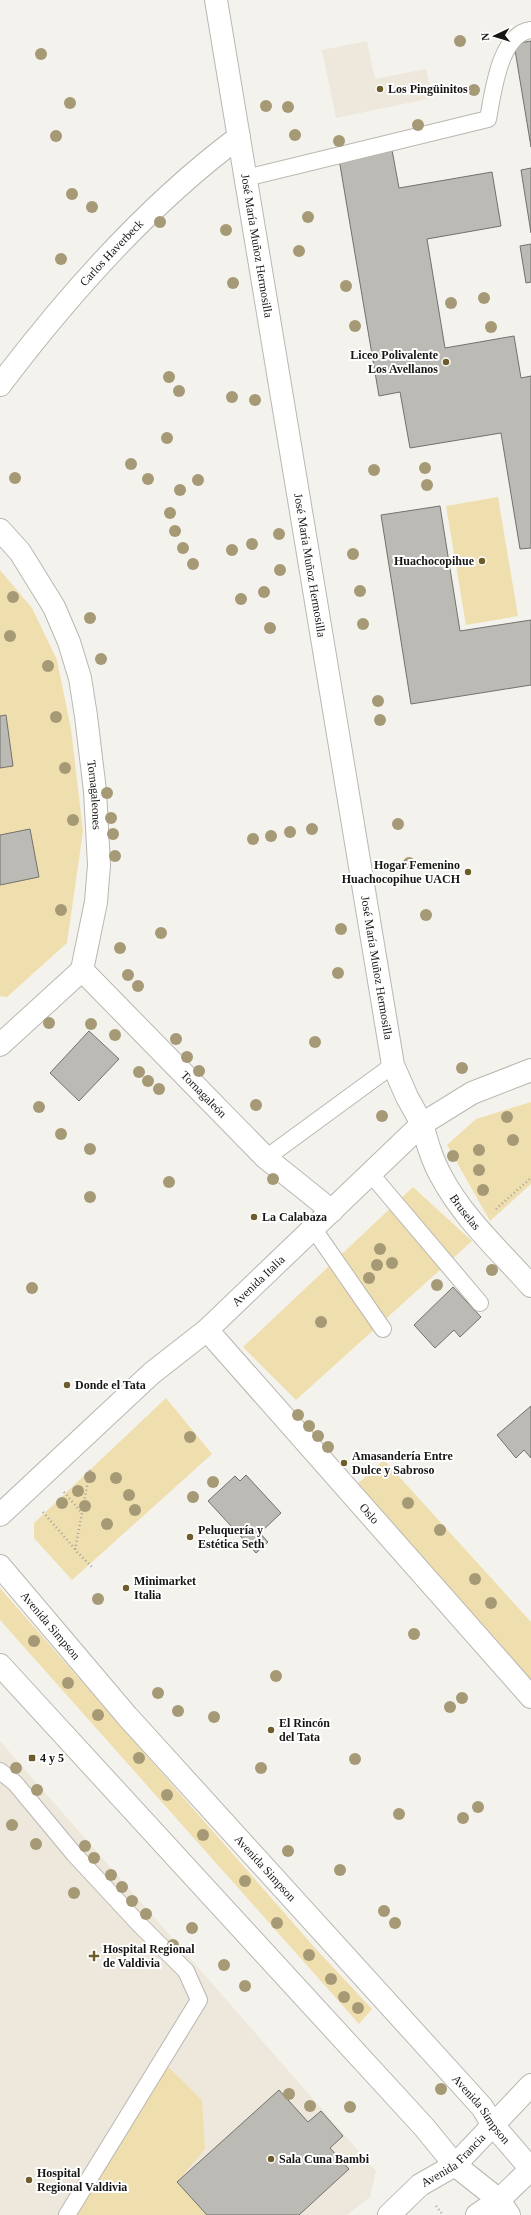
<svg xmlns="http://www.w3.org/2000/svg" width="531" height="2215" viewBox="0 0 531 2215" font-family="Georgia,serif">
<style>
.built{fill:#ede8db}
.green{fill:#f0dfae}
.building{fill:#bcbab4;stroke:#73716c}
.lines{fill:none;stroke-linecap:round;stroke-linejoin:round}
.service-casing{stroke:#b9b7b1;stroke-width:18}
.minor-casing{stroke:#b9b7b1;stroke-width:24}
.tertiary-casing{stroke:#b9b7b1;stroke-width:24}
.secondary-casing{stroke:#b9b7b1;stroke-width:24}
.path{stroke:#a3a19d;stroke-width:2.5;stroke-dasharray:1 3;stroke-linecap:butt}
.service{stroke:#fff;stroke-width:16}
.minor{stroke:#fff;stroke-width:22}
.tertiary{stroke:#fff;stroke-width:22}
.secondary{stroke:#fff;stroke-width:22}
.tree{fill:#a59976}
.poi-dot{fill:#6e5d2b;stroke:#fff;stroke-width:1.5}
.labels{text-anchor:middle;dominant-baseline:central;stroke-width:4;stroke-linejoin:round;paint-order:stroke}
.poi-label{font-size:12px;font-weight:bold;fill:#171614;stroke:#fff;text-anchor:start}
.street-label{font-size:12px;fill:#171614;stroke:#fff}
</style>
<rect width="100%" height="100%" fill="#f4f2ec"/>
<g class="built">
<path d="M367,41L375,79L426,69L432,98L336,118L322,50Z"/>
<path d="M0,1741L376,2171L370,2197L347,2215H0Z"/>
</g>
<g class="green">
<path d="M498,497L518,616L466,625L446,506Z"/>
<path d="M0,570L32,608L57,660L71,729L83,831L67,943L7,997L0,996Z"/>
<path d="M531,1102V1184L490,1221L447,1145L476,1119Z"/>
<path d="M413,1187L472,1241L296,1400L243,1347Z"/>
<path d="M166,1398L212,1454L72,1580L34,1538V1523Z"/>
<path d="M384,1460L531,1622V1691L353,1488Z"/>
<path d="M0,1588L315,1948L372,2009L359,2024L0,1620Z"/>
<path d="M163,2062L202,2100L205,2149L178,2181L208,2215H74Z"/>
</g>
<g class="building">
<path d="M531,41V147L514,44Z"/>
<path d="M392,150L399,188L492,172L501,226L427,239L445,348L514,336L521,378L531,376V548L520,549L501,433L410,448L400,392L379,396L339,159Z"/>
<path d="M531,168V233L521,170Z"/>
<path d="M531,244V282L526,283L520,246Z"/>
<path d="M440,506L460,631L531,620V685L411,704L381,515Z"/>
<path d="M6,715L13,766L0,768V716Z"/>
<path d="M30,829L39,877L0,885V835Z"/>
<path d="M89,1031L119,1059L79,1101L50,1073Z"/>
<path d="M453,1287L481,1317L460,1337L454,1330L435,1348L414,1325Z"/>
<path d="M531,1406V1458L524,1450L516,1458L497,1435Z"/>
<path d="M246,1475L281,1513L260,1533L268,1542L256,1553L208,1501L235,1476L240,1481Z"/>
<path d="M279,2090L308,2122L321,2111L343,2136L330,2148L349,2169L299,2215H207L177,2182Z"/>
</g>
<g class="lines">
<g class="service-casing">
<g id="service">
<path d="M246,178L488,119C493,94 499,34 531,30"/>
<path d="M266,1158L393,1065"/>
<path d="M370,1173L480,1303"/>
<path d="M313,1228L383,1329"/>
<path d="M0,1771L15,1783L74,1854L139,1924L186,1971L199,2000L67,2215"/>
</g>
</g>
<g class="minor-casing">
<g id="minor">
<path id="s1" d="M0,385C68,295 149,204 239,137"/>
<path id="s2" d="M0,530L20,552L54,607L69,642L80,678L86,716L95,791L99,865L96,902L82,970L0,1045"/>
<path id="s3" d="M82,970L266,1158L332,1211"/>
<path id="s4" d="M422,1124C427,1142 432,1160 441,1176C463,1218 500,1251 531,1286"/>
<path id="s5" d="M207,1330L531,1697"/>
</g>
</g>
<g class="tertiary-casing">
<g id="tertiary">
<path id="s6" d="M216,0L393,1065L407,1097L422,1124"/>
<path id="s7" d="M0,1515L152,1373L207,1330L422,1124L472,1093L531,1070"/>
</g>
</g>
<g class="secondary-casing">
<g id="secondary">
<path id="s8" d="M0,1566L127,1716L482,2107L493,2125L531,2169L499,2200L477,2215"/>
<path d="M0,1665L424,2127L455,2165L499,2200L509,2215"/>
<path id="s9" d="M389,2215L420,2185L455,2165L531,2085"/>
</g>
</g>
<g class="path">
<path d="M496,1209L531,1178"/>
<path d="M90,1470L75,1550L92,1567"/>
<path d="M64,1492L81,1512"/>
<path d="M43,1512L75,1549"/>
<path d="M436,2206L443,2215"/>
</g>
<use href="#service" class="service"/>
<use href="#minor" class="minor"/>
<use href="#tertiary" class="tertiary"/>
<use href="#secondary" class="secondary"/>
</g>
<g class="tree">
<circle cx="460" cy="41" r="6"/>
<circle cx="41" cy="54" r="6"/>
<circle cx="474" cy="90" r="6"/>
<circle cx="70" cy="103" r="6"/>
<circle cx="266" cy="106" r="6"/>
<circle cx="288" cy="107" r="6"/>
<circle cx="418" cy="125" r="6"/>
<circle cx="295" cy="135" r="6"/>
<circle cx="56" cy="136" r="6"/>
<circle cx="339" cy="141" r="6"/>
<circle cx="72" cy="194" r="6"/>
<circle cx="92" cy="207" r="6"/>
<circle cx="308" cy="217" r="6"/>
<circle cx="160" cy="222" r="6"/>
<circle cx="226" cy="230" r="6"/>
<circle cx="299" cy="251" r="6"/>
<circle cx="61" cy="259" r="6"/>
<circle cx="233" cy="283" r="6"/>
<circle cx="346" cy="286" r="6"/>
<circle cx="484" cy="298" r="6"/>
<circle cx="451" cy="303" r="6"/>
<circle cx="355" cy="326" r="6"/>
<circle cx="491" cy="327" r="6"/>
<circle cx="169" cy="377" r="6"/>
<circle cx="179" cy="391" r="6"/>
<circle cx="232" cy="397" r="6"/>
<circle cx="255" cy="400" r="6"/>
<circle cx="167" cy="438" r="6"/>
<circle cx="131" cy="464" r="6"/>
<circle cx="425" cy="468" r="6"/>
<circle cx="374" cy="470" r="6"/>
<circle cx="15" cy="478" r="6"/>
<circle cx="148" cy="479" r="6"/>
<circle cx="198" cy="480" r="6"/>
<circle cx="427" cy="485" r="6"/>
<circle cx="180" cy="490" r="6"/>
<circle cx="170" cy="513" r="6"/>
<circle cx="175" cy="531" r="6"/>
<circle cx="279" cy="534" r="6"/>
<circle cx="252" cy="544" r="6"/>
<circle cx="183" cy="548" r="6"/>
<circle cx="232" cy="550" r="6"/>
<circle cx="353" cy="554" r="6"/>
<circle cx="193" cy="564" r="6"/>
<circle cx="280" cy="570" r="6"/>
<circle cx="360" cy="591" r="6"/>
<circle cx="264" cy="592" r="6"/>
<circle cx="13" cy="597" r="6"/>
<circle cx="241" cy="599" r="6"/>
<circle cx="90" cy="618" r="6"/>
<circle cx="363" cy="624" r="6"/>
<circle cx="270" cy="628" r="6"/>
<circle cx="10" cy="636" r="6"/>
<circle cx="101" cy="659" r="6"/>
<circle cx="48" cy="666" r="6"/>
<circle cx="378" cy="701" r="6"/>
<circle cx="56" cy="717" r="6"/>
<circle cx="380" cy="720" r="6"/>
<circle cx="65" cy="768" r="6"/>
<circle cx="107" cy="793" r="6"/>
<circle cx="111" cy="818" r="6"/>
<circle cx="73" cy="820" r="6"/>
<circle cx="398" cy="824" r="6"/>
<circle cx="312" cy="829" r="6"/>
<circle cx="290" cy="832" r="6"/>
<circle cx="113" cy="834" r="6"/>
<circle cx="271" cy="836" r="6"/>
<circle cx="253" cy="839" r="6"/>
<circle cx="115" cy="856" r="6"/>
<circle cx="409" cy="863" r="6"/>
<circle cx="61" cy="910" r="6"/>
<circle cx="426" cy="915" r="6"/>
<circle cx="341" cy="929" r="6"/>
<circle cx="161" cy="933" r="6"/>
<circle cx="120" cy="948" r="6"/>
<circle cx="338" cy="973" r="6"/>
<circle cx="128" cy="975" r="6"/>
<circle cx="138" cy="986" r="6"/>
<circle cx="49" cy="1023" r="6"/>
<circle cx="91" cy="1024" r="6"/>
<circle cx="115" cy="1035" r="6"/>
<circle cx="176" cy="1039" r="6"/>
<circle cx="315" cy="1042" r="6"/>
<circle cx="187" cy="1057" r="6"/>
<circle cx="462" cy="1068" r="6"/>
<circle cx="199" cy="1071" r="6"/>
<circle cx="139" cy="1072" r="6"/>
<circle cx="148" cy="1081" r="6"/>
<circle cx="159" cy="1089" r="6"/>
<circle cx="256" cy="1105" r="6"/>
<circle cx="39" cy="1107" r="6"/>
<circle cx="382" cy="1116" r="6"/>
<circle cx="507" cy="1117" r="6"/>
<circle cx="61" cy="1134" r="6"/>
<circle cx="513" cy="1140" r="6"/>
<circle cx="90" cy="1149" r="6"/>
<circle cx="479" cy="1150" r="6"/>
<circle cx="453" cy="1156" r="6"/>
<circle cx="479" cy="1170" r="6"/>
<circle cx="273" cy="1179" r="6"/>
<circle cx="169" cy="1182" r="6"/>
<circle cx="483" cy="1190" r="6"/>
<circle cx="90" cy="1197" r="6"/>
<circle cx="380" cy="1249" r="6"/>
<circle cx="392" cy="1263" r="6"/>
<circle cx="377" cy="1265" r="6"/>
<circle cx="492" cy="1270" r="6"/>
<circle cx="369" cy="1278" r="6"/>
<circle cx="437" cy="1285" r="6"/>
<circle cx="32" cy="1288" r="6"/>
<circle cx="321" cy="1322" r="6"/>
<circle cx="298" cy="1415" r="6"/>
<circle cx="309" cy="1426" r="6"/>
<circle cx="318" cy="1436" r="6"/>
<circle cx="190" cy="1437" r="6"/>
<circle cx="328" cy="1447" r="6"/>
<circle cx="90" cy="1477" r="6"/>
<circle cx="116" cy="1478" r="6"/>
<circle cx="213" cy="1482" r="6"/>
<circle cx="78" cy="1491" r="6"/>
<circle cx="129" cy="1495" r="6"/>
<circle cx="193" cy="1497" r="6"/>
<circle cx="62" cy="1503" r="6"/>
<circle cx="408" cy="1503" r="6"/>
<circle cx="85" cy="1506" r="6"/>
<circle cx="135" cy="1510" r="6"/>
<circle cx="107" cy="1524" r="6"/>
<circle cx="440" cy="1530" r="6"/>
<circle cx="475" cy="1579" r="6"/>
<circle cx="98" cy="1599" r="6"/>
<circle cx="491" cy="1603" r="6"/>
<circle cx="414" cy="1634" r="6"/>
<circle cx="34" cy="1641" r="6"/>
<circle cx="276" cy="1676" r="6"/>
<circle cx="68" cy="1683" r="6"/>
<circle cx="158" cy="1693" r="6"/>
<circle cx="462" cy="1698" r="6"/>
<circle cx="450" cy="1707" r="6"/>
<circle cx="178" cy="1711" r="6"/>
<circle cx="98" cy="1715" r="6"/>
<circle cx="214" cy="1717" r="6"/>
<circle cx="139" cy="1758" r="6"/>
<circle cx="355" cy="1759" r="6"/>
<circle cx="16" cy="1768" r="6"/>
<circle cx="261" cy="1768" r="6"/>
<circle cx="37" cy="1790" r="6"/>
<circle cx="167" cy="1795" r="6"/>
<circle cx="478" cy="1807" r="6"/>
<circle cx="399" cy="1814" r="6"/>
<circle cx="463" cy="1818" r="6"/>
<circle cx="12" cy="1825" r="6"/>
<circle cx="203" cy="1835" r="6"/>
<circle cx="36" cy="1844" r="6"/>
<circle cx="85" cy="1846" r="6"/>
<circle cx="288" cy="1851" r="6"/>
<circle cx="94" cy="1858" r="6"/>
<circle cx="340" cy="1870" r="6"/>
<circle cx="111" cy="1875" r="6"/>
<circle cx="245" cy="1881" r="6"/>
<circle cx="122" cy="1887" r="6"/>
<circle cx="74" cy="1893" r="6"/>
<circle cx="132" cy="1901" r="6"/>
<circle cx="384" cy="1911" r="6"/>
<circle cx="146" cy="1914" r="6"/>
<circle cx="277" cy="1923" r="6"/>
<circle cx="395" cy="1923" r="6"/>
<circle cx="192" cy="1928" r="6"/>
<circle cx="173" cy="1945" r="6"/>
<circle cx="309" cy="1955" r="6"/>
<circle cx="224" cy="1965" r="6"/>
<circle cx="331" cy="1979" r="6"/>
<circle cx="245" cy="1986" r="6"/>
<circle cx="344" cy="1997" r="6"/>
<circle cx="358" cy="2008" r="6"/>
<circle cx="441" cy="2089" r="6"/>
<circle cx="289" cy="2094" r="6"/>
<circle cx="310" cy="2106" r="6"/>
<circle cx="350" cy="2107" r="6"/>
</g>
<g class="poi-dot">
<circle cx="380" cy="89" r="4"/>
<circle cx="446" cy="362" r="4"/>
<circle cx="482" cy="561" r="4"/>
<circle cx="468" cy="872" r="4"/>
<circle cx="254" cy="1217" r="4"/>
<circle cx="67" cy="1385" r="4"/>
<circle cx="344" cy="1463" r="4"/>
<circle cx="190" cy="1537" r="4"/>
<circle cx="126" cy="1588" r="4"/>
<circle cx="271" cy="1730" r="4"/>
<rect x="28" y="1754" width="8" height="8" rx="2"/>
<path d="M92 1950h4v4h4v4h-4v4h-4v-4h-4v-4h4z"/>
<circle cx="271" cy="2159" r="4"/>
<circle cx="29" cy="2180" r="4"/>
</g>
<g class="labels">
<g class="poi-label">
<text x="388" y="89">Los Pingüinitos</text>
<text x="438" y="355" text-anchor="end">Liceo Polivalente<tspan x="438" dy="14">Los Avellanos</tspan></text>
<text x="474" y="561" text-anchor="end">Huachocopihue</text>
<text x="460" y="865" text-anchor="end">Hogar Femenino<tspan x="460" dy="14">Huachocopihue UACH</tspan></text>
<text x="262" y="1217">La Calabaza</text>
<text x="75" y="1385">Donde el Tata</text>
<text x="352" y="1456">Amasandería Entre<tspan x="352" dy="14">Dulce y Sabroso</tspan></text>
<text x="198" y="1530">Peluquería y<tspan x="198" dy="14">Estética Seth</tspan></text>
<text x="134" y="1581">Minimarket<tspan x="134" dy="14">Italia</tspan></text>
<text x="279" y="1723">El Rincón<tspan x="279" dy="14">del Tata</tspan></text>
<text x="40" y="1758">4 y 5</text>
<text x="103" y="1949">Hospital Regional<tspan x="103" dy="14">de Valdivia</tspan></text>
<text x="279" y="2159">Sala Cuna Bambi</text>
<text x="37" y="2173">Hospital<tspan x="37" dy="14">Regional Valdivia</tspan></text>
</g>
<g class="street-label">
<text stroke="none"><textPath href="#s6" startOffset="249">José María Muñoz Hermosilla</textPath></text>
<text stroke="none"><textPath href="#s1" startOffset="173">Carlos Haverbeck</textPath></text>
<text stroke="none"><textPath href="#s6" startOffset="573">José María Muñoz Hermosilla</textPath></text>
<text stroke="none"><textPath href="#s2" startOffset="288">Tornagaleones</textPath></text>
<text stroke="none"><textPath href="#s6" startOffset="981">José María Muñoz Hermosilla</textPath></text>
<text stroke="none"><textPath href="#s3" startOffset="174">Tornagaleón</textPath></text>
<text stroke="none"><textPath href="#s4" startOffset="99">Bruselas</textPath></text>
<text stroke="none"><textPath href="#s7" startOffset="349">Avenida Italia</textPath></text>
<text stroke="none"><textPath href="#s5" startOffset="245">Oslo</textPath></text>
<text stroke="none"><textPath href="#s8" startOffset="78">Avenida Simpson</textPath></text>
<text stroke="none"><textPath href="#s8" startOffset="402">Avenida Simpson</textPath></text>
<text stroke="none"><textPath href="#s8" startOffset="726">Avenida Simpson</textPath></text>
<text stroke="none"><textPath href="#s9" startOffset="85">Avenida Francia</textPath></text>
</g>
</g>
<g transform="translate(495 36) rotate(266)" stroke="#ffffff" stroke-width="3" paint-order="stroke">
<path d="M0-3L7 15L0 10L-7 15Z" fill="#171614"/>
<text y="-6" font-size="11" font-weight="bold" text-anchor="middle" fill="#171614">N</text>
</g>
</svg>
